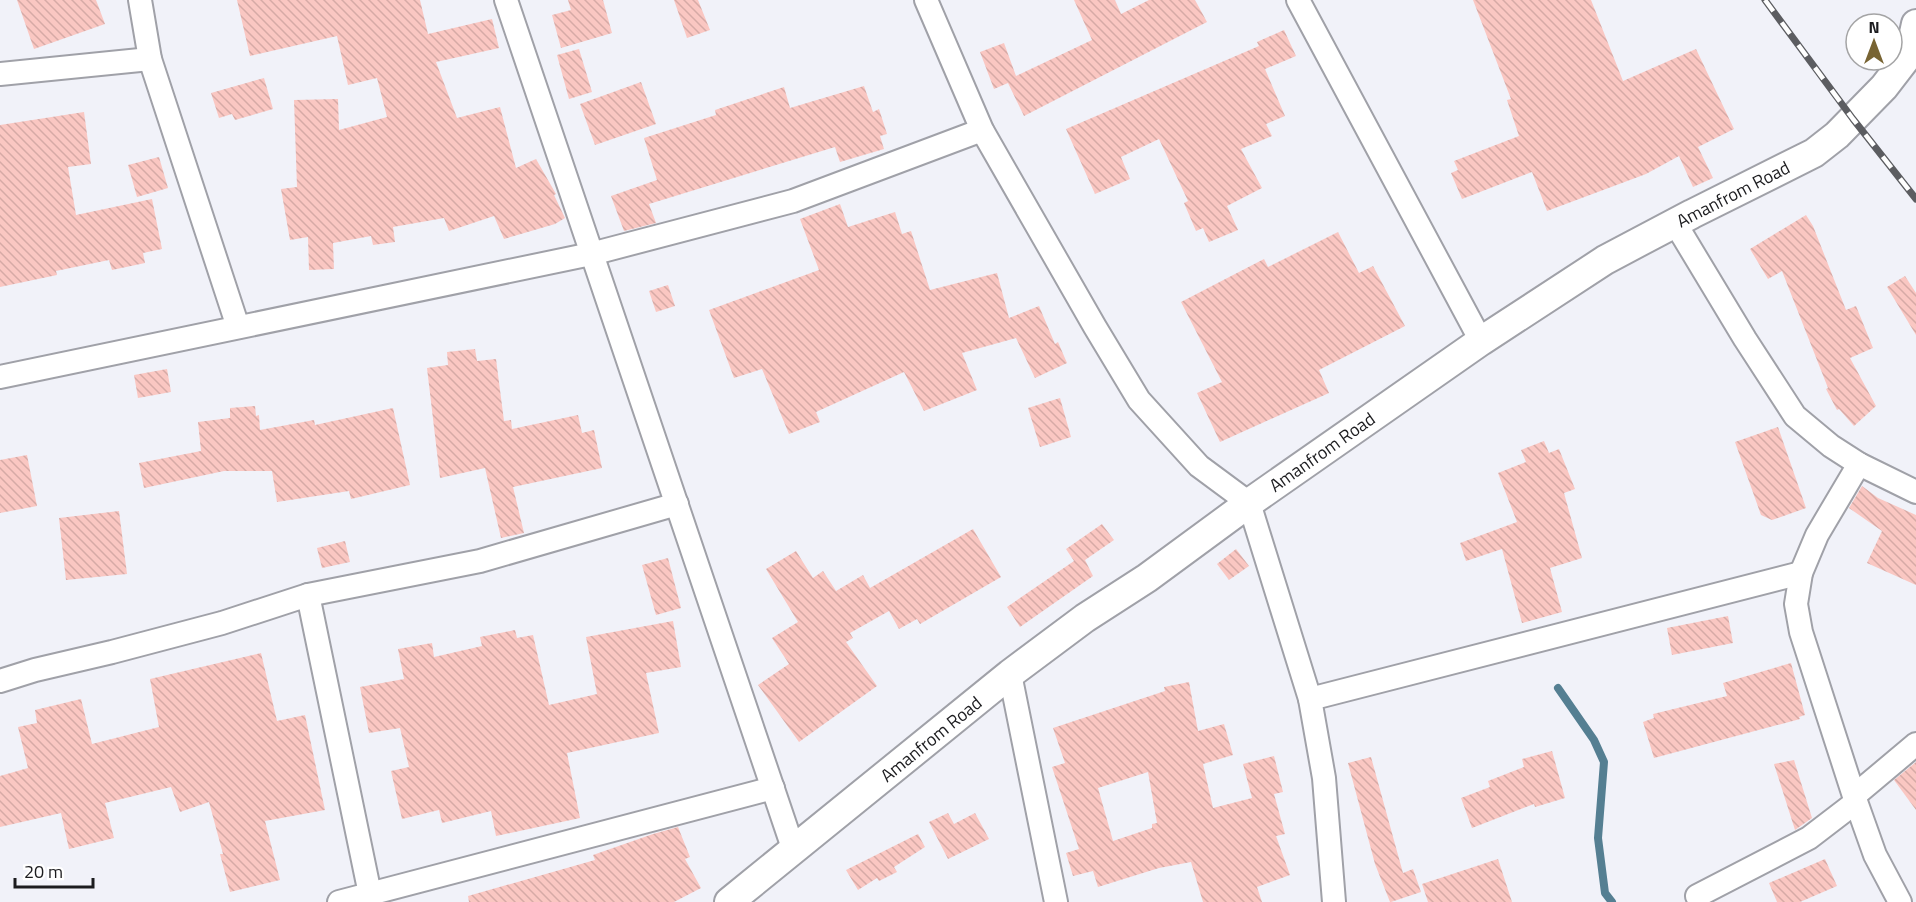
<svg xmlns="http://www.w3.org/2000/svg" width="1916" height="902" viewBox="0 0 1916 902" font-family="'Titillium Web',sans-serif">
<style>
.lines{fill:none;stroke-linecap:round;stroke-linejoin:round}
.stream{stroke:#557f92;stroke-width:8}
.building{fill:url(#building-back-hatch);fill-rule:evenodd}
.minor-casing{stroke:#a0a1a8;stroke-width:26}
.tertiary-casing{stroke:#a0a1a8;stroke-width:32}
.minor{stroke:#fff;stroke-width:22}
.tertiary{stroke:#fff;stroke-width:28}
.rail-casing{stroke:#5c5d61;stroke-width:7}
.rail{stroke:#fff;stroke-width:4.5;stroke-dasharray:14;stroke-linecap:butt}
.labels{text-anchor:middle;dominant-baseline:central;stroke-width:6;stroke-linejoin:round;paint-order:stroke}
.street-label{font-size:18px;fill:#1c1c1f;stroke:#fff}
</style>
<defs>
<pattern id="building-back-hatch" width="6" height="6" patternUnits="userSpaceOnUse" patternTransform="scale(1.5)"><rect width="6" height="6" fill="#fac7c2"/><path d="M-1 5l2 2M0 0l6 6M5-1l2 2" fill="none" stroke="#d6aaa6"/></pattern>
</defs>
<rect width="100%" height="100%" fill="#f1f2f9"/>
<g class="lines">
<path class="stream" d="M1558,688L1594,740L1604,762L1598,838L1605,893L1612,902"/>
</g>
<g class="building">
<path d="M17,0H96L105,24L34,49Z"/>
<path d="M237,0H420L428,34L492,19L499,48L436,62L457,118L500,107L516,168L536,159L556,194L554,195L565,218L555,224L504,239L494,216L449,231L444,218L393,227L395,242L373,245L371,236L333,243L334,269L309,270L308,237L290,240L281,189L297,187L294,100L338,99L339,130L387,117L377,78L348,85L337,36L250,56Z"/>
<path d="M568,0H603L612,33L561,48L552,15L571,10Z"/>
<path d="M674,0H698L710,30L687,38Z"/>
<path d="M1074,0H1115L1121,14L1149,0H1195L1207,22L1024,116L1008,83L994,89L980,52L1004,43L1016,76L1092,40Z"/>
<path d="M1473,0H1591L1623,81L1696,49L1734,129L1698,147L1713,178L1693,187L1679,156L1646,174L1547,211L1532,172L1462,199L1451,173L1458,170L1454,161L1519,136L1507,100L1511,99Z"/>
<path d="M1284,30L1296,56L1265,69L1285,116L1266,124L1272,136L1241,149L1262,188L1227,206L1238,230L1209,242L1203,228L1196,231L1184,203L1188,201L1159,139L1121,157L1130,179L1095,194L1066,129L1259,46L1257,42Z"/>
<path d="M579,49L592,92L569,99L557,55Z"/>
<path d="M264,78L273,109L235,120L232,114L219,118L211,93Z"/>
<path d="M641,82L656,124L595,145L580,104Z"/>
<path d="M864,86L873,112L879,109L887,134L880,136L884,149L840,162L835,147L649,204L656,223L624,231L611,196L657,180L644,138L716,115L715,110L784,87L790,108Z"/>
<path d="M84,112L91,164L68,167L76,215L152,199L162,249L143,253L145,263L112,270L109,260L56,271L57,275L0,287V125Z"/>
<path d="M159,157L168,188L137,197L128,165Z"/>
<path d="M840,204L848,227L895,212L902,234L911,231L930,290L997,273L1009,318L1039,306L1055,344L1058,342L1067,363L1035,378L1016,338L962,353L977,390L924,411L904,372L816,412L820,422L789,434L762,369L734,378L709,310L819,270L800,219Z"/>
<path d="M1806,215L1813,226L1846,310L1856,306L1873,348L1850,358L1876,406L1854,426L1839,409L1837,410L1826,389L1828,388L1782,271L1768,279L1750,249Z"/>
<path d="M1338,232L1359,273L1373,266L1405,326L1319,370L1329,393L1220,442L1197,393L1222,382L1181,302L1264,259L1268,267Z"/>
<path d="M1905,276L1916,293V335L1887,287Z"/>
<path d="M668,285L675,306L656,312L649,291Z"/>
<path d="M475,349L477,361L496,359L504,421L511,420L512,429L578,415L582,433L594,430L602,468L513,487L524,533L501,538L485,468L440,478L427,368L448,365L447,352Z"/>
<path d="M167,369L171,392L138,398L134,375Z"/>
<path d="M1060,398L1071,437L1040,447L1028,408Z"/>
<path d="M255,406L256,416L259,415L260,430L314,420L315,425L393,408L410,485L351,499L349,491L277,502L272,471H224L144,488L139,463L201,451L198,422L230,418V408Z"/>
<path d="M1778,427L1806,508L1772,520L1761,515L1735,442Z"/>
<path d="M1544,441L1549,453L1559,449L1575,489L1564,493L1582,558L1550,568L1562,612L1522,623L1502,549L1466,561L1460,543L1517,522L1498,473L1526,462L1521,450Z"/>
<path d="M27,455L37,506L0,513V460Z"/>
<path d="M1862,486L1878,498L1916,515V585L1867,563L1882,531L1849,508Z"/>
<path d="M119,511L127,574L66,580L59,518Z"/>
<path d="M1102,524L1114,540L1085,560L1093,576L1020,627L1007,607L1074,561L1066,549Z"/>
<path d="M973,529L1001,577L920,624L917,619L899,629L889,611L850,633L853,638L846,642L877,686L799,742L758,685L789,664L772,638L798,622L766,569L796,551L813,578L823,571L836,591L863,575L870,588Z"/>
<path d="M345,541L350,562L322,568L317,548Z"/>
<path d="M1236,549L1249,566L1229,580L1217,564Z"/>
<path d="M668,558L681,608L656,615L642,565Z"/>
<path d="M1728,616L1733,643L1672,655L1667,628Z"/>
<path d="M673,621L681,667L646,673L659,733L567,753L580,818L496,836L491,811L442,823L439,810L402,819L391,771L409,767L400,728L369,733L360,687L404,679L398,649L432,643L434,657L482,646L480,637L515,630L517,638L533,635L549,705L597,694L586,637Z"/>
<path d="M261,653L277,721L305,715L325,810L265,821L280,880L230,892L220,854H223L209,802L180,812L171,787L105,803L114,838L69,849L61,813L0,827V776L28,768L18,727L37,723L35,710L81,699L92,744L159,727L150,679Z"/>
<path d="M1791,663L1805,715L1799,717L1800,719L1654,758L1643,722L1654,718L1653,714L1727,696L1723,683Z"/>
<path d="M1189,682L1198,731L1224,724L1233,755L1203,764L1213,808L1252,798L1243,764L1274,756L1283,792L1274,794L1285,834L1276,836L1290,875L1257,887L1262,902H1203L1191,862L1159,868L1098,887L1093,871L1073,876L1066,853L1079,849L1052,767L1065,763L1053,728L1165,691L1164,687ZM1148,772L1157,823L1152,824V828L1113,841L1098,788Z"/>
<path d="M1552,751L1565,798L1535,807L1534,804L1472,828L1461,798L1490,787L1488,781L1524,767L1522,759Z"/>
<path d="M1371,757L1403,873L1413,869L1421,892L1391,902H1390L1375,864L1348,763Z"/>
<path d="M1794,760L1812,818L1795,830L1774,764Z"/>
<path d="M1916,762V810L1894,780Z"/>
<path d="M948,813L954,824L975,813L989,839L948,859L929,822Z"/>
<path d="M678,827L690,857L685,859L701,888L674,902H469L468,896L595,860L593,855L653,834Z"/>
<path d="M918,834L925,847L894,867L897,872L879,881L877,878L858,890L846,870Z"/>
<path d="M1498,859L1512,902H1428L1422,884Z"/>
<path d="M1825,859L1837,886L1800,902H1777L1769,883Z"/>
</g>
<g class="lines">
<g class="minor-casing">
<g id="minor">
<path d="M140,0L150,59L238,327"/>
<path d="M506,0L794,851"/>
<path d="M926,0L982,130L1095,327L1139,400L1199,466L1249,503L1310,699L1324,778L1334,902"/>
<path d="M1298,0L1481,341"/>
<path d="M0,74L150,59"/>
<path d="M1675,223L1745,339L1795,416L1831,446L1859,464L1916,492"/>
<path d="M0,377L591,254L793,201L982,130"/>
<path d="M1859,464L1817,535L1801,573L1796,604L1801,632L1854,796L1875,855L1900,902"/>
<path d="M308,595L370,894"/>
<path d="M1010,674L1056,902"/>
<path d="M0,681L35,670L112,652L222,623L308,595L480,561L677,504"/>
<path d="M1310,699L1801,573"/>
<path d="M1854,796L1916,744"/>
<path d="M1697,896L1809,838L1856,802"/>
<path d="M339,902L773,788"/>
</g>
</g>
<g class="tertiary-casing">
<path id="tertiary" d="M729,902L1010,674L1085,618L1147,578L1249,503L1481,341L1605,260L1692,214L1814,153L1837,135L1884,87L1904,61L1911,47L1916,24"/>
</g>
<use href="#minor" class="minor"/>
<use href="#tertiary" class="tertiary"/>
<g class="rail-casing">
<path id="rail" d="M1765,0L1853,119L1916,199"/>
</g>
<use href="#rail" class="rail"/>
</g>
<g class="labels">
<g class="street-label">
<text transform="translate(1733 194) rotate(-27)">Amanfrom Road</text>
<text transform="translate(1322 452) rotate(-35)">Amanfrom Road</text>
<text transform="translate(931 739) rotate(-39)">Amanfrom Road</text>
</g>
</g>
<g transform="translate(1874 42)"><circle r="28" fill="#ffffff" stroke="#a4a4a5" stroke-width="1.5"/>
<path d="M0-4.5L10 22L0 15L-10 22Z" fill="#786433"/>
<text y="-9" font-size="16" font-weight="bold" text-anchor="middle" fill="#1c1c1f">N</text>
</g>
<path d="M15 878v9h78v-9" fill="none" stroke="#1c1c1f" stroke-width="3"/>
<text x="24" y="878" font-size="18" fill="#1c1c1f" stroke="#ffffff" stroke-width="4.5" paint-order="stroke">20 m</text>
</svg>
